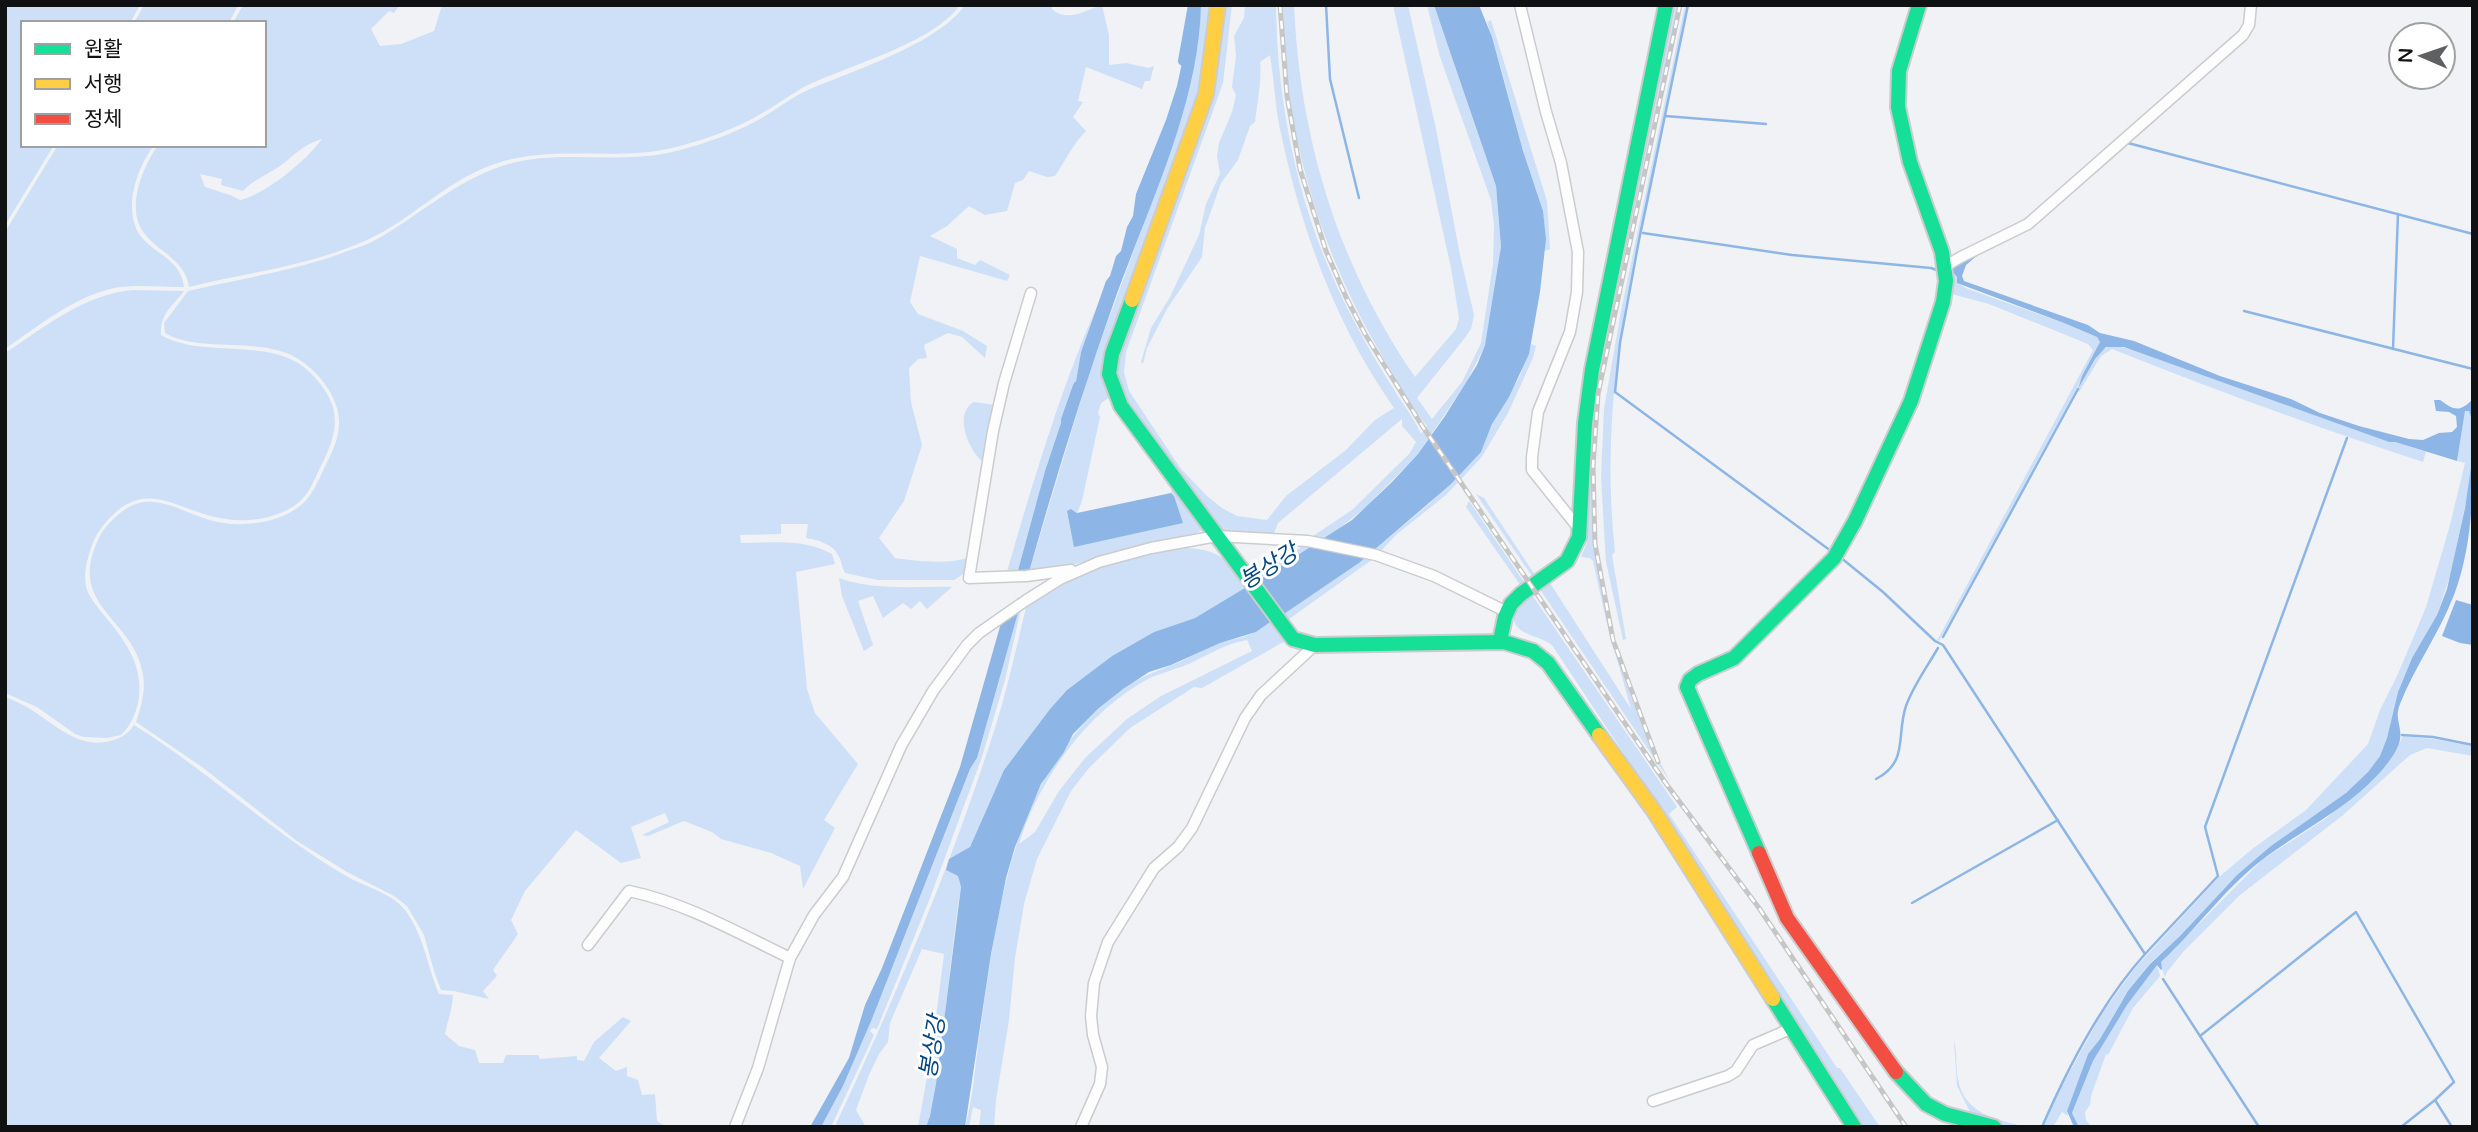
<svg xmlns="http://www.w3.org/2000/svg" width="2478" height="1132" viewBox="0 0 2478 1132" font-family="'Varela Round','Noto Sans KR',sans-serif">
<style>
.green{fill:#cde0f7;fill-rule:evenodd}
.water{fill:#8db6e6}
.lines{fill:none;stroke-linecap:round;stroke-linejoin:round}
.stream{stroke:#8db6e6;stroke-width:2.5}
.canal{stroke:#8db6e6;stroke-width:10}
.street-casing{stroke:#cbccce;stroke-width:13}
.fast-casing{stroke:#cbccce;stroke-width:18}
.slow-casing{stroke:#cbccce;stroke-width:18}
.jam-casing{stroke:#cbccce;stroke-width:18}
.street{stroke:#fdfdfe;stroke-width:10}
.fast{stroke:#16e098;stroke-width:14}
.slow{stroke:#ffcf43;stroke-width:14}
.jam{stroke:#f24e42;stroke-width:14}
.rail-casing{stroke:#c6c6c6;stroke-width:5}
.rail{stroke:#fff;stroke-width:2.5;stroke-dasharray:8;stroke-linecap:butt}
.labels{text-anchor:middle;dominant-baseline:central;stroke-width:6;stroke-linejoin:round;paint-order:stroke}
.water-label{font-size:23px;font-style:italic;fill:#044782;stroke:#fff}
</style>
<rect width="100%" height="100%" fill="#f0f2f5"/>
<g class="green">
<path d="M5,5H140L130,23H23V145H54L5,225Z"/>
<path d="M144,5H238L229,23H134Z"/>
<path d="M243,5H400L394,13L389,11L371,29L380,46L401,44L434,31L442,5H960C933,44 845,66 802,88C787,97 772,108 757,116C731,131 697,142 668,149C614,160 558,146 504,161C448,177 417,217 367,240C310,266 249,272 189,287C185,259 159,253 144,233C125,208 143,167 158,145H264V23H233ZM322,139C306,161 266,194 240,200L230,195L205,187L200,174L222,179L221,185L243,191C254,179 267,175 280,166C295,155 302,145 322,139Z"/>
<path d="M965,5H1052V9C1067,23 1086,10 1102,5L1109,35V65L1126,63L1149,68L1154,66L1150,81H1145L1142,89L1086,67L1078,101L1083,102L1073,117L1086,131C1072,145 1066,160 1055,176L1047,177L1029,171L1023,180L1015,183L1007,211L985,215L969,206L947,226L930,236L957,249V258L975,265L980,260L1010,275L1007,281L920,256L910,302L918,314L963,331L987,346L985,358L962,337L948,333L924,345L927,358L918,359L909,368L911,402L922,445L904,501L879,538L895,558C915,561 951,565 969,557L966,572L954,580H878L845,573C841,566 842,561 838,555C833,544 817,540 806,538L808,524H781V534L740,535L741,543C771,543 804,538 832,554L835,564L796,572L807,689L815,713L858,764L824,820L835,828L803,889L800,866L771,853L721,839L712,832L684,821L648,836L642,835L669,822L665,813L631,827L641,858L621,863L576,830L525,891L511,920L518,934L493,970L497,976L483,991L489,999L454,991L441,990L434,971L424,935L407,906L394,896L347,872L297,841L202,767L136,722C141,707 146,691 143,675C135,618 65,607 99,538C103,529 111,521 119,514C149,488 177,510 209,520C237,528 276,525 300,506C310,498 316,486 321,475C329,458 340,440 339,420C338,396 319,373 300,360C262,335 201,354 165,333L164,323L188,291C239,279 288,272 337,255C349,250 361,247 372,242C418,217 454,181 505,165C558,149 614,164 668,153C698,146 731,135 758,120C775,111 790,98 808,90C852,71 938,44 965,5Z"/>
<path d="M1201,5H1213L1208,64L1105,374L1204,529L1191,536L1086,562L1029,572L1090,370L1174,141L1197,42ZM1110,397L1172,489L1171,493L1174,496L1067,515L1071,509L1077,513L1082,501L1100,417L1098,413L1101,403Z"/>
<path d="M1224,5H1232L1223,83L1126,352L1124,372L1129,391L1181,469L1208,497L1222,508L1237,516L1267,520L1286,496L1346,450L1375,420L1394,408C1335,324 1301,229 1280,129C1275,105 1274,79 1270,55L1260,62C1262,80 1257,104 1255,122L1250,126L1238,160L1221,183L1205,228L1202,257L1167,309L1147,348L1143,364L1141,362L1151,328L1170,297L1199,235L1206,204L1220,174L1217,156L1219,143L1232,112L1236,95L1232,87L1236,55L1234,36L1244,18L1245,5H1276C1277,113 1302,224 1353,319C1365,343 1379,366 1393,388C1402,403 1414,418 1421,434L1427,426C1410,406 1397,381 1384,359C1320,252 1283,130 1283,5H1294C1300,140 1338,265 1415,377L1456,329L1459,318L1451,268L1393,5H1408L1436,129L1460,255L1474,315L1471,329L1464,339L1417,398L1432,419L1462,382L1481,343L1493,264L1494,226L1491,200L1440,57L1427,5H1434L1496,186L1501,247L1497,282L1485,345L1466,383L1418,454L1366,507L1336,531L1256,582L1252,577L1300,548L1301,544L1352,510L1410,453L1416,442L1402,426V419L1278,523L1274,533H1222L1123,399L1116,377L1120,352L1191,154Z"/>
<path d="M1672,5H1678L1604,351C1580,497 1597,652 1671,783L1539,588L1550,583L1631,709L1606,620L1593,561L1590,558L1581,557L1587,542L1588,455L1593,399Z"/>
<path d="M1685,5H1688C1670,80 1660,156 1642,230C1616,336 1603,443 1615,552L1612,555L1626,639L1623,640L1606,562L1601,478L1604,409L1621,311Z"/>
<path d="M2252,5L2253,30L2031,224L1950,269L1957,277V283L1968,289L2064,323L2097,337L2100,342L2076,390L1939,641L1936,640L1938,639L2093,350L2088,344L1989,304L1948,293L1949,268L1953,264L2029,224L2245,36L2251,25Z"/>
<path d="M1491,20L1547,201L1550,249L1544,251C1550,215 1533,185 1523,152C1512,109 1501,65 1487,22Z"/>
<path d="M58,145H154C137,168 123,207 139,234C153,254 181,259 184,287C161,287 136,284 114,288C74,297 38,326 5,349V232Z"/>
<path d="M132,290L184,291C172,307 160,313 161,335C198,357 256,340 296,362C312,371 331,393 334,412C338,434 327,453 318,472C313,483 308,495 298,503C275,521 239,524 211,516C178,508 149,484 117,511C106,521 97,531 92,545C88,557 83,573 86,586C88,596 96,605 102,613C125,640 145,666 138,703C135,715 130,727 121,735L107,738L84,737L75,734L37,707L5,693V353C45,327 83,295 132,290Z"/>
<path d="M1096,308L1081,352L1072,405L1063,417L1045,471L1017,574L1006,575C1032,485 1059,394 1096,308Z"/>
<path d="M1531,344L1536,346L1533,358L1508,413L1481,458L1446,495L1397,534L1373,559L1285,622L1281,616L1359,563L1430,503L1481,451L1492,424L1520,376Z"/>
<path d="M2112,345L2139,351L2389,442H2395L2426,452L2423,462C2318,428 2215,390 2112,349L2101,356L2079,392L2078,389C2086,374 2095,351 2112,345Z"/>
<path d="M974,402L996,405L984,463C970,453 952,414 974,402Z"/>
<path d="M2465,410L2469,411L2473,415V454L2468,492L2451,573L2437,615L2412,658L2398,692L2387,738L2380,756L2368,772L2346,793L2237,875L2180,936L2150,963L2122,1001L2100,1039L2088,1054L2067,1111L2068,1116L2062,1112L2053,1127H2043L2057,1095L2101,1015L2135,968L2219,877L2251,850L2306,810L2368,744L2380,710L2398,674L2426,607L2450,525L2465,463L2457,461Z"/>
<path d="M1476,494L1484,498L1537,578L1534,579Z"/>
<path d="M1469,501L1526,585L1523,589L1466,507Z"/>
<path d="M1185,548C1221,549 1226,561 1248,586L1195,618L1154,632L1112,656L1067,690L1050,709L1004,770L970,847L961,854L958,876L961,887C952,942 948,998 940,1053C937,1077 936,1104 926,1127H918L932,1049L944,954L922,949L890,1023L888,1042L879,1054L869,1075L856,1110L866,1127H839L836,1124C896,996 952,863 995,728C1008,687 1017,645 1027,603L1084,573L1124,559Z"/>
<path d="M839,578C874,591 915,586 952,587L927,609L920,601L911,609L903,603L883,618L873,596L858,601L873,645L864,651L842,596Z"/>
<path d="M1532,595L1677,807L1669,814L1837,1068H1840L1880,1127H1863L1748,953L1665,816L1552,645C1538,634 1509,635 1514,611Z"/>
<path d="M1021,609L1005,680L982,757L930,898L877,1029L872,1028L870,1031L874,1035L831,1127H821L843,1086L872,1019L970,769L977,758L1018,613Z"/>
<path d="M1273,620L1287,640L1202,688L1194,687L1130,728L1089,768L1071,791L1037,859L1024,904L1015,958L1009,1020L996,1100L994,1127H979L981,1110L973,1107L969,1127H965C973,1098 975,1067 979,1038C997,912 1011,773 1120,691C1140,676 1160,670 1182,661C1194,655 1207,648 1220,643C1231,639 1245,638 1255,632C1262,629 1266,623 1273,620ZM1247,640L1252,651L1161,696L1127,719L1085,758L1059,791L1035,832L1019,844C1039,779 1087,712 1148,679C1162,672 1179,669 1193,662C1211,653 1228,643 1247,640Z"/>
<path d="M5,697C33,706 51,727 76,738C95,747 123,743 134,725C208,771 271,832 346,876C365,887 392,893 405,910C424,935 427,966 439,994L453,995C452,1012 448,1018 445,1034L459,1046L475,1050L479,1063H503L506,1055H538L540,1059L577,1056V1060L584,1061L594,1042L623,1017L631,1021L599,1058L616,1071L627,1067V1076L638,1080L642,1095L655,1094L657,1121L663,1125V1127H5Z"/>
<path d="M2403,736L2433,739L2473,746V756L2427,748L2410,755L2342,816L2240,895L2183,952L2167,972L2165,977L2160,963L2262,860L2325,819L2369,782L2393,755Z"/>
<path d="M2157,964L2160,976L2133,1008L2108,1055L2106,1054L2091,1096L2090,1105L2085,1112L2086,1120L2091,1127H2079L2072,1113L2093,1061L2127,1005Z"/>
<path d="M1954,1041C1958,1053 1955,1067 1958,1079C1964,1114 1996,1119 2025,1127H2006L1972,1116L1957,1086Z"/>
</g>
<g class="water">
<path d="M1191,5H1201C1199,105 1148,207 1115,299C1083,389 1055,480 1029,572L1017,574L1045,471L1063,417L1072,405L1081,352L1106,281L1110,276L1116,256L1121,251L1127,227L1133,216L1136,194L1166,120L1177,86L1185,49Z"/>
<path d="M1434,5H1479L1492,37L1523,151L1543,211L1546,239L1540,292L1529,354L1509,397L1492,424L1481,452L1451,484L1359,563L1281,616L1256,582L1352,520L1391,483L1418,454L1445,416L1477,365L1485,345L1501,247L1496,186Z"/>
<path d="M1985,249L1966,265L1962,276L1964,281L2088,325L2100,333L2134,341L2220,376L2291,399L2320,413L2359,426L2409,439L2423,440L2439,433L2452,432L2457,427L2456,416L2449,412L2436,411L2434,400H2440C2454,410 2459,413 2473,399V415L2471,417L2469,411H2465L2457,461L2395,442H2389L2124,347H2106L2095,359L2078,389L2082,376L2100,342L2097,337L2064,323L1957,283V277L1950,269Z"/>
<path d="M2473,454C2473,501 2471,550 2454,595C2439,634 2415,666 2400,704C2392,724 2409,730 2394,754C2363,802 2305,827 2262,860C2224,889 2196,930 2161,962L2162,969L2161,970L2157,965L2127,1005L2093,1061L2074,1108L2072,1113L2079,1127H2074L2067,1111L2088,1054L2100,1039L2128,991L2150,964L2180,936L2237,875L2271,846L2346,793L2368,772L2380,756L2387,738L2398,692L2412,658L2437,615L2447,589L2465,508Z"/>
<path d="M1171,493L1174,496L1183,523L1074,547L1067,511L1071,509L1077,513Z"/>
<path d="M1248,586L1273,620L1256,632L1220,643L1171,665L1149,672L1123,689L1099,708L1073,734L1064,752L1041,784L1015,847L1006,878L991,954L965,1127H926L930,1116L936,1084L961,887L958,876L946,870L949,859L970,847L1004,770L1050,709L1067,690L1112,656L1154,632L1195,618Z"/>
<path d="M2456,600L2473,605V645L2460,643L2442,636Z"/>
<path d="M1018,613L977,758L970,769L872,1019L843,1086L821,1127H810L849,1058L865,1005L882,968L960,767L1001,623Z"/>
</g>
<g class="lines">
<g class="stream">
<path d="M1326,5L1330,79L1359,198"/>
<path d="M1688,5L1639,240L1620,343L1615,392L1831,551"/>
<path d="M1665,116L1766,124"/>
<path d="M2128,143L2473,234"/>
<path d="M2096,171L2154,120"/>
<path d="M1643,233L1792,255L1931,268L1939,271"/>
<path d="M2244,311L2473,369"/>
<path d="M2393,349L2398,214"/>
<path d="M1840,557L1883,592L1935,641L1943,645L2145,954C2101,1003 2068,1067 2042,1127"/>
<path d="M1943,637L2078,389"/>
<path d="M2402,735L2433,737L2473,745"/>
<path d="M1876,779C1909,762 1896,735 1906,706C1913,686 1927,667 1938,648"/>
<path d="M1912,903L2058,820"/>
<path d="M2145,954L2218,876L2205,827L2347,438"/>
<path d="M2163,979L2259,1127"/>
<path d="M2200,1036L2356,912L2454,1082L2435,1100"/>
<path d="M2401,1127L2435,1100L2452,1127"/>
</g>
<g class="canal">
<path d="M1183,61L1193,5"/>
<path d="M1066,420L1078,386"/>
</g>
<g class="street-casing">
<g id="street">
<path d="M1520,5L1546,112L1561,163L1578,252L1577,292L1570,332L1538,412L1532,457V470L1580,530"/>
<path d="M1946,269L1949,264L1961,257L2028,224L2243,35L2249,25L2251,5"/>
<path d="M1031,293L1004,383L993,431L969,578L1026,576L1071,570"/>
<path d="M588,945L629,891C686,903 738,933 790,958"/>
<path d="M1653,1101L1728,1076L1736,1071L1753,1045L1790,1029"/>
<path d="M735,1127L758,1068L790,958L814,915L843,877L901,746L933,691L967,645L979,633L1025,601L1060,579L1099,562L1151,548L1217,536L1308,541L1376,555L1434,576L1507,612"/>
<path d="M1081,1127L1100,1084L1102,1067L1093,1035L1091,1016L1094,983L1108,942L1154,868L1178,847L1192,828L1245,718L1261,695L1315,645"/>
</g>
</g>
<g class="fast-casing">
<g id="fast">
<path d="M1132,300L1112,354L1109,374L1121,406L1293,639L1315,645L1504,642L1533,651L1548,663L1599,735"/>
<path d="M1500,641L1505,617L1511,604L1521,594L1567,561L1579,537L1585,423L1592,370L1666,5"/>
<path d="M1759,853L1687,687L1690,680L1698,674L1734,658L1834,558L1855,521L1911,401L1943,302L1946,281L1942,252L1910,162L1898,107L1899,71L1919,5"/>
<path d="M1773,999L1854,1127"/>
<path d="M1896,1072L1926,1104L1945,1114L1994,1127"/>
</g>
</g>
<g class="slow-casing">
<g id="slow">
<path d="M1132,300L1206,94L1218,5"/>
<path d="M1599,735L1654,811L1773,999"/>
</g>
</g>
<g class="jam-casing">
<path id="jam" d="M1759,853L1787,918L1896,1072"/>
</g>
<use href="#street" class="street"/>
<use href="#fast" class="fast"/>
<use href="#slow" class="slow"/>
<use href="#jam" class="jam"/>
<g class="rail-casing">
<g id="rail">
<path d="M1280,5L1287,96L1300,169L1326,251L1346,297L1365,334L1421,424L1667,785L1759,908L1906,1127"/>
<path d="M1658,762L1613,640L1595,544L1593,466L1598,394L1680,5"/>
</g>
</g>
<use href="#rail" class="rail"/>
</g>
<g class="labels">
<g class="water-label">
<text transform="translate(1269 567) rotate(-32)">봉상강</text>
<text transform="translate(933 1047) rotate(-81)">봉상강</text>
</g>
</g>
<rect width="2478" height="1132" fill="none" stroke="#101113" stroke-width="14"/>
<rect x="21" y="21" width="245" height="126" fill="#ffffff" stroke="#9fa0a1" stroke-width="2"/>
<rect x="35" y="44" width="35" height="10" fill="#16e098" stroke="#9fa0a1" stroke-width="2"/>
<text x="84" y="56" font-size="21" fill="#101113">원활</text>
<rect x="35" y="79" width="35" height="10" fill="#ffcf43" stroke="#9fa0a1" stroke-width="2"/>
<text x="84" y="91" font-size="21" fill="#101113">서행</text>
<rect x="35" y="114" width="35" height="10" fill="#f24e42" stroke="#9fa0a1" stroke-width="2"/>
<text x="84" y="126" font-size="21" fill="#101113">정체</text>
<g transform="translate(2422 56) rotate(272)"><circle r="33" fill="#ffffff" stroke="#9fa0a1" stroke-width="2"/>
<path d="M0-5L12 26L0 18L-12 26Z" fill="#5e6062"/>
<text y="-10" font-size="19" font-weight="bold" text-anchor="middle" fill="#101113">N</text>
</g>
</svg>
